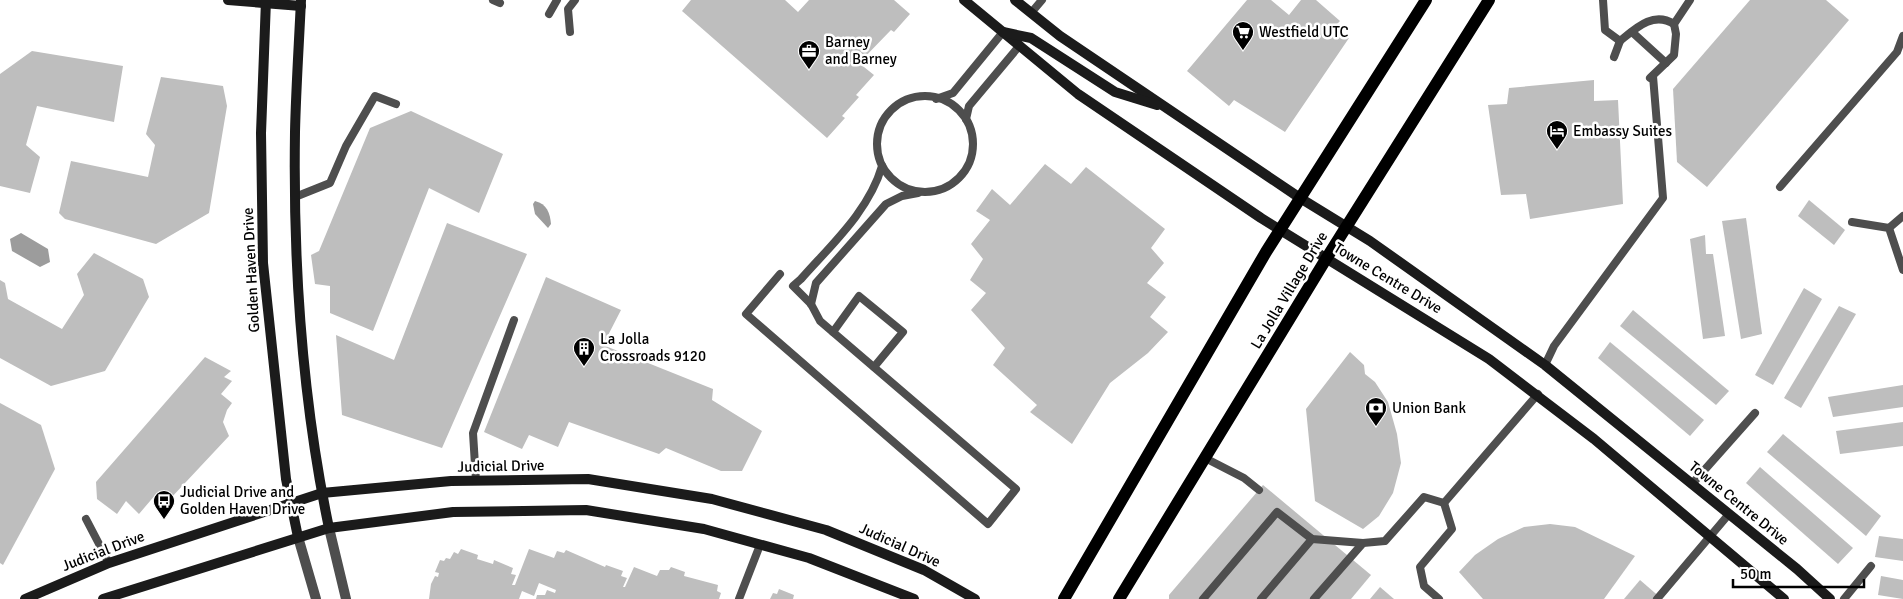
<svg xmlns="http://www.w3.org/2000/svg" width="1903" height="599" viewBox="0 0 1903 599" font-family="Signika,sans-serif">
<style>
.water{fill:#9c9c9c}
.building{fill:#bebebe}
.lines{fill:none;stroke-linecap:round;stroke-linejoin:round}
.lane{stroke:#4e4e4e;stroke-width:8}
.street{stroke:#4e4e4e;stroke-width:10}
.secondary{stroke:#1b1b1b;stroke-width:10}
.primary{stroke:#000;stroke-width:12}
.labels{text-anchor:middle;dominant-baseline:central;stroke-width:5;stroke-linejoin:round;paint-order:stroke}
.poi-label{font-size:15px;fill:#000;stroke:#fff;text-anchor:start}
.street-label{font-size:15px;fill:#000;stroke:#fff}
</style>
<rect width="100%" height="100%" fill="#fff"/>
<g class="water">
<path d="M535,201C547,204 550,213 551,224L548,228L535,214L533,204Z"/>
<path d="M21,233L48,249L50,262L40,267L12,251L10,239Z"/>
</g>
<g class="building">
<path d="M691,0H785L798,12L809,0H894L910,14L894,32L891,30L859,63L874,75L856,95L859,97L842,116L845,118L827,138L682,11Z"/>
<path d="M1247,0H1271L1289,15L1301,0H1316L1340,21L1335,26L1349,38L1285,132L1234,100L1229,106L1187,71Z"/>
<path d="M1750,0H1826L1849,20L1707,187L1677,162L1673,89Z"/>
<path d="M32,51L123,66L114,122L37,106L26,145L40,157L30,193L0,186V74Z"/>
<path d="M161,77L223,86L227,106L209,213L156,244L65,219L59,213L71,161L148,177L155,145L146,134Z"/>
<path d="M1594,80V101L1618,100L1623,204L1530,219L1526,194L1501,195L1488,105L1507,104L1509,88Z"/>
<path d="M411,111L503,154L479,213L429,188L373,331L330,313V286L315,284L311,255L319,251L370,128Z"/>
<path d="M1045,164L1071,184L1086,167L1165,229L1151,248L1164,263L1147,283L1166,297L1150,317L1168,332L1148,353L1110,383L1072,444L1030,412L1037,405L993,365L1005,348L971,310L986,293L970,280L983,259L971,244L990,220L976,211L992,189L1010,205Z"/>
<path d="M1809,200L1845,230L1834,245L1798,216Z"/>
<path d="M1746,218L1762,334L1741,339L1722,221Z"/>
<path d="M447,223L527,254L442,448L342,415L336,335L394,360Z"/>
<path d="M1705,235L1706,254H1713L1725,336L1703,339L1690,239Z"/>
<path d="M94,253L143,279L149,297L105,371L51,386L0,358V280L5,283L8,299L62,329L84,295L77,274Z"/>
<path d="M546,277L621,310L603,345L713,389L712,400L762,431L742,471H721L666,448L659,454L569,422L558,447L529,435L522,449L484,432Z"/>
<path d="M1804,288L1822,299L1773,385L1755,375Z"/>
<path d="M1839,306L1856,314L1801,408L1784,398Z"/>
<path d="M1633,310L1729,391L1716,405L1620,326Z"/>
<path d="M1610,342L1704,420L1690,436L1598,358Z"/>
<path d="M1350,352L1364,365L1365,374L1375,382L1388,402L1397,434L1401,463L1393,493L1379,516L1363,529L1315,501L1306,409Z"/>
<path d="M205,357L231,371L224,377L232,381L221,394L232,403L227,410L223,422L229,436L170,499L156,494L139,514L126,501L117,514L97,499L96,482Z"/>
<path d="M1903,385V407L1833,417L1828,397Z"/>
<path d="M0,403L41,425L55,469L3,565L0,563Z"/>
<path d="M1903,422V446L1840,454L1836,431Z"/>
<path d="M1783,434L1881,516L1866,536L1767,452Z"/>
<path d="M1760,467L1853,548L1838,564L1746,483Z"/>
<path d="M1263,485L1371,575L1351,599H1169V595Z"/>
<path d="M1550,524L1575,527L1635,556L1604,599H1483L1459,572L1475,555L1498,539L1524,527Z"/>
<path d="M1879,536L1903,539V561L1875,557Z"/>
<path d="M461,549L478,555L477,559L493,564L494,560L513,568L511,574L516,575L512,585H515L529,549L554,558L557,551L564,553L566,550L605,567L606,565L623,571L621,576L627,578L623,587H625L634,567L657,576L660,570H669L671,567L685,572L684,576L718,585L717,591L721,593L719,599H536L537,595H545L547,590L555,593L556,590L539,583L534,596L522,591L519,599H429L431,584L435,576L438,577L439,573L435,572L440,560L444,561L446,558L450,559L454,552L458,554Z"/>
<path d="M1881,576L1903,580V599L1878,595Z"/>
<path d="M1640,580L1662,599H1624Z"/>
<path d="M1380,587L1394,599H1370Z"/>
<path d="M779,589L794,595L793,599H770L773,593L777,594Z"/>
</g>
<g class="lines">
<g class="lane">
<path d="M493,0L500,3"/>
<path d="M1603,0L1605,30L1620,41L1614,57"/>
<path d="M1031,13L1042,0"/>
<path d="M549,14L557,0"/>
<path d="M570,32L568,9L575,0"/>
<path d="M1632,32L1666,63"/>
<path d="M1620,41C1636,28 1653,11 1674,24"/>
<path d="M1650,78L1674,55L1676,34L1674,24L1690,0"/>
<circle cx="925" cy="144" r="48"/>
<path d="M936,99L953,93L1003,32"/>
<path d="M966,119L969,106L1020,45"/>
<path d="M1780,187L1897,52L1903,36"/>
<path d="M295,197L330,183L346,146L375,96L396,104"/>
<path d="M1852,222L1889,228L1903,270"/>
<path d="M1889,228L1903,216"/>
<path d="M780,274L746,314L988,524L1016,489L820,321L811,304L793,286L801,279C831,245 869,211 882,166"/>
<path d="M811,304L816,283L886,204L902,196L918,193"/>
<path d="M833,332L859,296L903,332L874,367"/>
<path d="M1545,365L1554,346L1663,198L1653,76"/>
<path d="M1205,458L1244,478L1259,490"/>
<path d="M476,481L473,433L514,320"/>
<path d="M1692,484L1755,413"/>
<path d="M86,519L109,563"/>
<path d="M739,599L760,545"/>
<path d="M1203,599L1277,512L1312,539L1363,543"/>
<path d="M1261,599L1312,539"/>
<path d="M1314,599L1363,543L1385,541L1424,497L1444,503L1538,394"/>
<path d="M1439,599L1424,586L1420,567L1452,529L1444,503"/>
<path d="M1657,599L1729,514"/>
<path d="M1844,599L1871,566"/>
</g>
<g class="street">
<path d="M329,528L346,599"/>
<path d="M298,537L316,599"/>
</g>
<g class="secondary">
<path d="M228,0L301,6"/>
<path d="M266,0L261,133L263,263L286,479L298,537"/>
<path d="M301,0C299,44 296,88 295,132C293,264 302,399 329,528"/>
<path d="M964,0L1078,94L1261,218L1489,359L1594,439L1784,599"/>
<path d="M1015,0L1060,36L1300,198L1370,241L1545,365L1797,569L1830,599"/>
<path d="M1003,32L1031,38L1115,92L1157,105"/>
<path d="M25,599L109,563L322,493L451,481L588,479L712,499L826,530L924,570L975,599"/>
<path d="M103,599L329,528L453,512L586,510L704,529L809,558L914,599"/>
</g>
<g class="primary">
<path d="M1064,599L1266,252L1426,0"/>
<path d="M1119,599L1326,259L1489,0"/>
</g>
</g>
<defs>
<g id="supermarket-pin" transform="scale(1.125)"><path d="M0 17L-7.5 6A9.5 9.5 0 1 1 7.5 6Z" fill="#000" stroke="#fff"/><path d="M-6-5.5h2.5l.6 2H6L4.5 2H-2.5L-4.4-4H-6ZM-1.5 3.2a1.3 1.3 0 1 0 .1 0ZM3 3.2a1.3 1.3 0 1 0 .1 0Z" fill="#fff"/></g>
<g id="office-pin" transform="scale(1.125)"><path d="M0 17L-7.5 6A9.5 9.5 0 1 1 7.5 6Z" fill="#000" stroke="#fff"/><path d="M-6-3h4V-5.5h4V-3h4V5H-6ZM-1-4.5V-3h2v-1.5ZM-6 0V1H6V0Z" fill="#fff"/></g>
<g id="hotel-pin" transform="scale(1.125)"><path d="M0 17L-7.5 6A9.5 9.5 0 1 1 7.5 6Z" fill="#000" stroke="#fff"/><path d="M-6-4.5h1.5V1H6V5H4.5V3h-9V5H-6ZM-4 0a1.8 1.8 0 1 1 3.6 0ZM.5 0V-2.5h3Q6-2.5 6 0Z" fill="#fff"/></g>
<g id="building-pin" transform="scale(1.125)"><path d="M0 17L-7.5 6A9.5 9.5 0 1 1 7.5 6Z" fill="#000" stroke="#fff"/><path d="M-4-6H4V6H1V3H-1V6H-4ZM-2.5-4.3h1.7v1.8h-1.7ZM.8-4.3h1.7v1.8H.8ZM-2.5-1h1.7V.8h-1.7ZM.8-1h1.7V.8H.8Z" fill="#fff"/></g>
<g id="bank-pin" transform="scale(1.125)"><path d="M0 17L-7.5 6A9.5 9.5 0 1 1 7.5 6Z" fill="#000" stroke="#fff"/><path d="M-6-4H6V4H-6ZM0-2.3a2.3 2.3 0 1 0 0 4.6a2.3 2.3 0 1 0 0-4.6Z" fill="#fff"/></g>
<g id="bus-pin" transform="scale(1.125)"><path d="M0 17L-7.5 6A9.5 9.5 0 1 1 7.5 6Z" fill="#000" stroke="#fff"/><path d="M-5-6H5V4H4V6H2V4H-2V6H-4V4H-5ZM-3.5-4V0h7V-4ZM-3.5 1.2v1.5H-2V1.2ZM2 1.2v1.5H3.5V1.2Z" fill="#fff"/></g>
</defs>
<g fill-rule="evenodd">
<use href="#supermarket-pin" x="1243" y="32"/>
<use href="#office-pin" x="809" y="51"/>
<use href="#hotel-pin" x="1557" y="131"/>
<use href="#building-pin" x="584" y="348"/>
<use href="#bank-pin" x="1376" y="408"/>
<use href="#bus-pin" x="164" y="501"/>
</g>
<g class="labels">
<g class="poi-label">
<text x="1259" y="32">Westfield UTC</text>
<text x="825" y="42">Barney<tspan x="825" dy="17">and Barney</tspan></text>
<text x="1573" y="131">Embassy Suites</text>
<text x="600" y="339">La Jolla<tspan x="600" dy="17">Crossroads 9120</tspan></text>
<text x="1392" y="408">Union Bank</text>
<text x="180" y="492">Judicial Drive and<tspan x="180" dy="17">Golden Haven Drive</tspan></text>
</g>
<g class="street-label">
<text transform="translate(251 270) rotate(-93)">Golden Haven Drive</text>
<text transform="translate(1388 278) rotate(31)">Towne Centre Drive</text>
<text transform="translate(1289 290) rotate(-59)">La Jolla Village Drive</text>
<text transform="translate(501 466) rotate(-1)">Judicial Drive</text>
<text transform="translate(1739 503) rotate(39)">Towne Centre Drive</text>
<text transform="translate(900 545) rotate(24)">Judicial Drive</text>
<text transform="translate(103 551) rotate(-21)">Judicial Drive</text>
</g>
</g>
<path d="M1733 579v8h131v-8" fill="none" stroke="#000000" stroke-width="2.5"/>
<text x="1740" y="579" font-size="15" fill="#000000" stroke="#ffffff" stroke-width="4" paint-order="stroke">50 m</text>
</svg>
